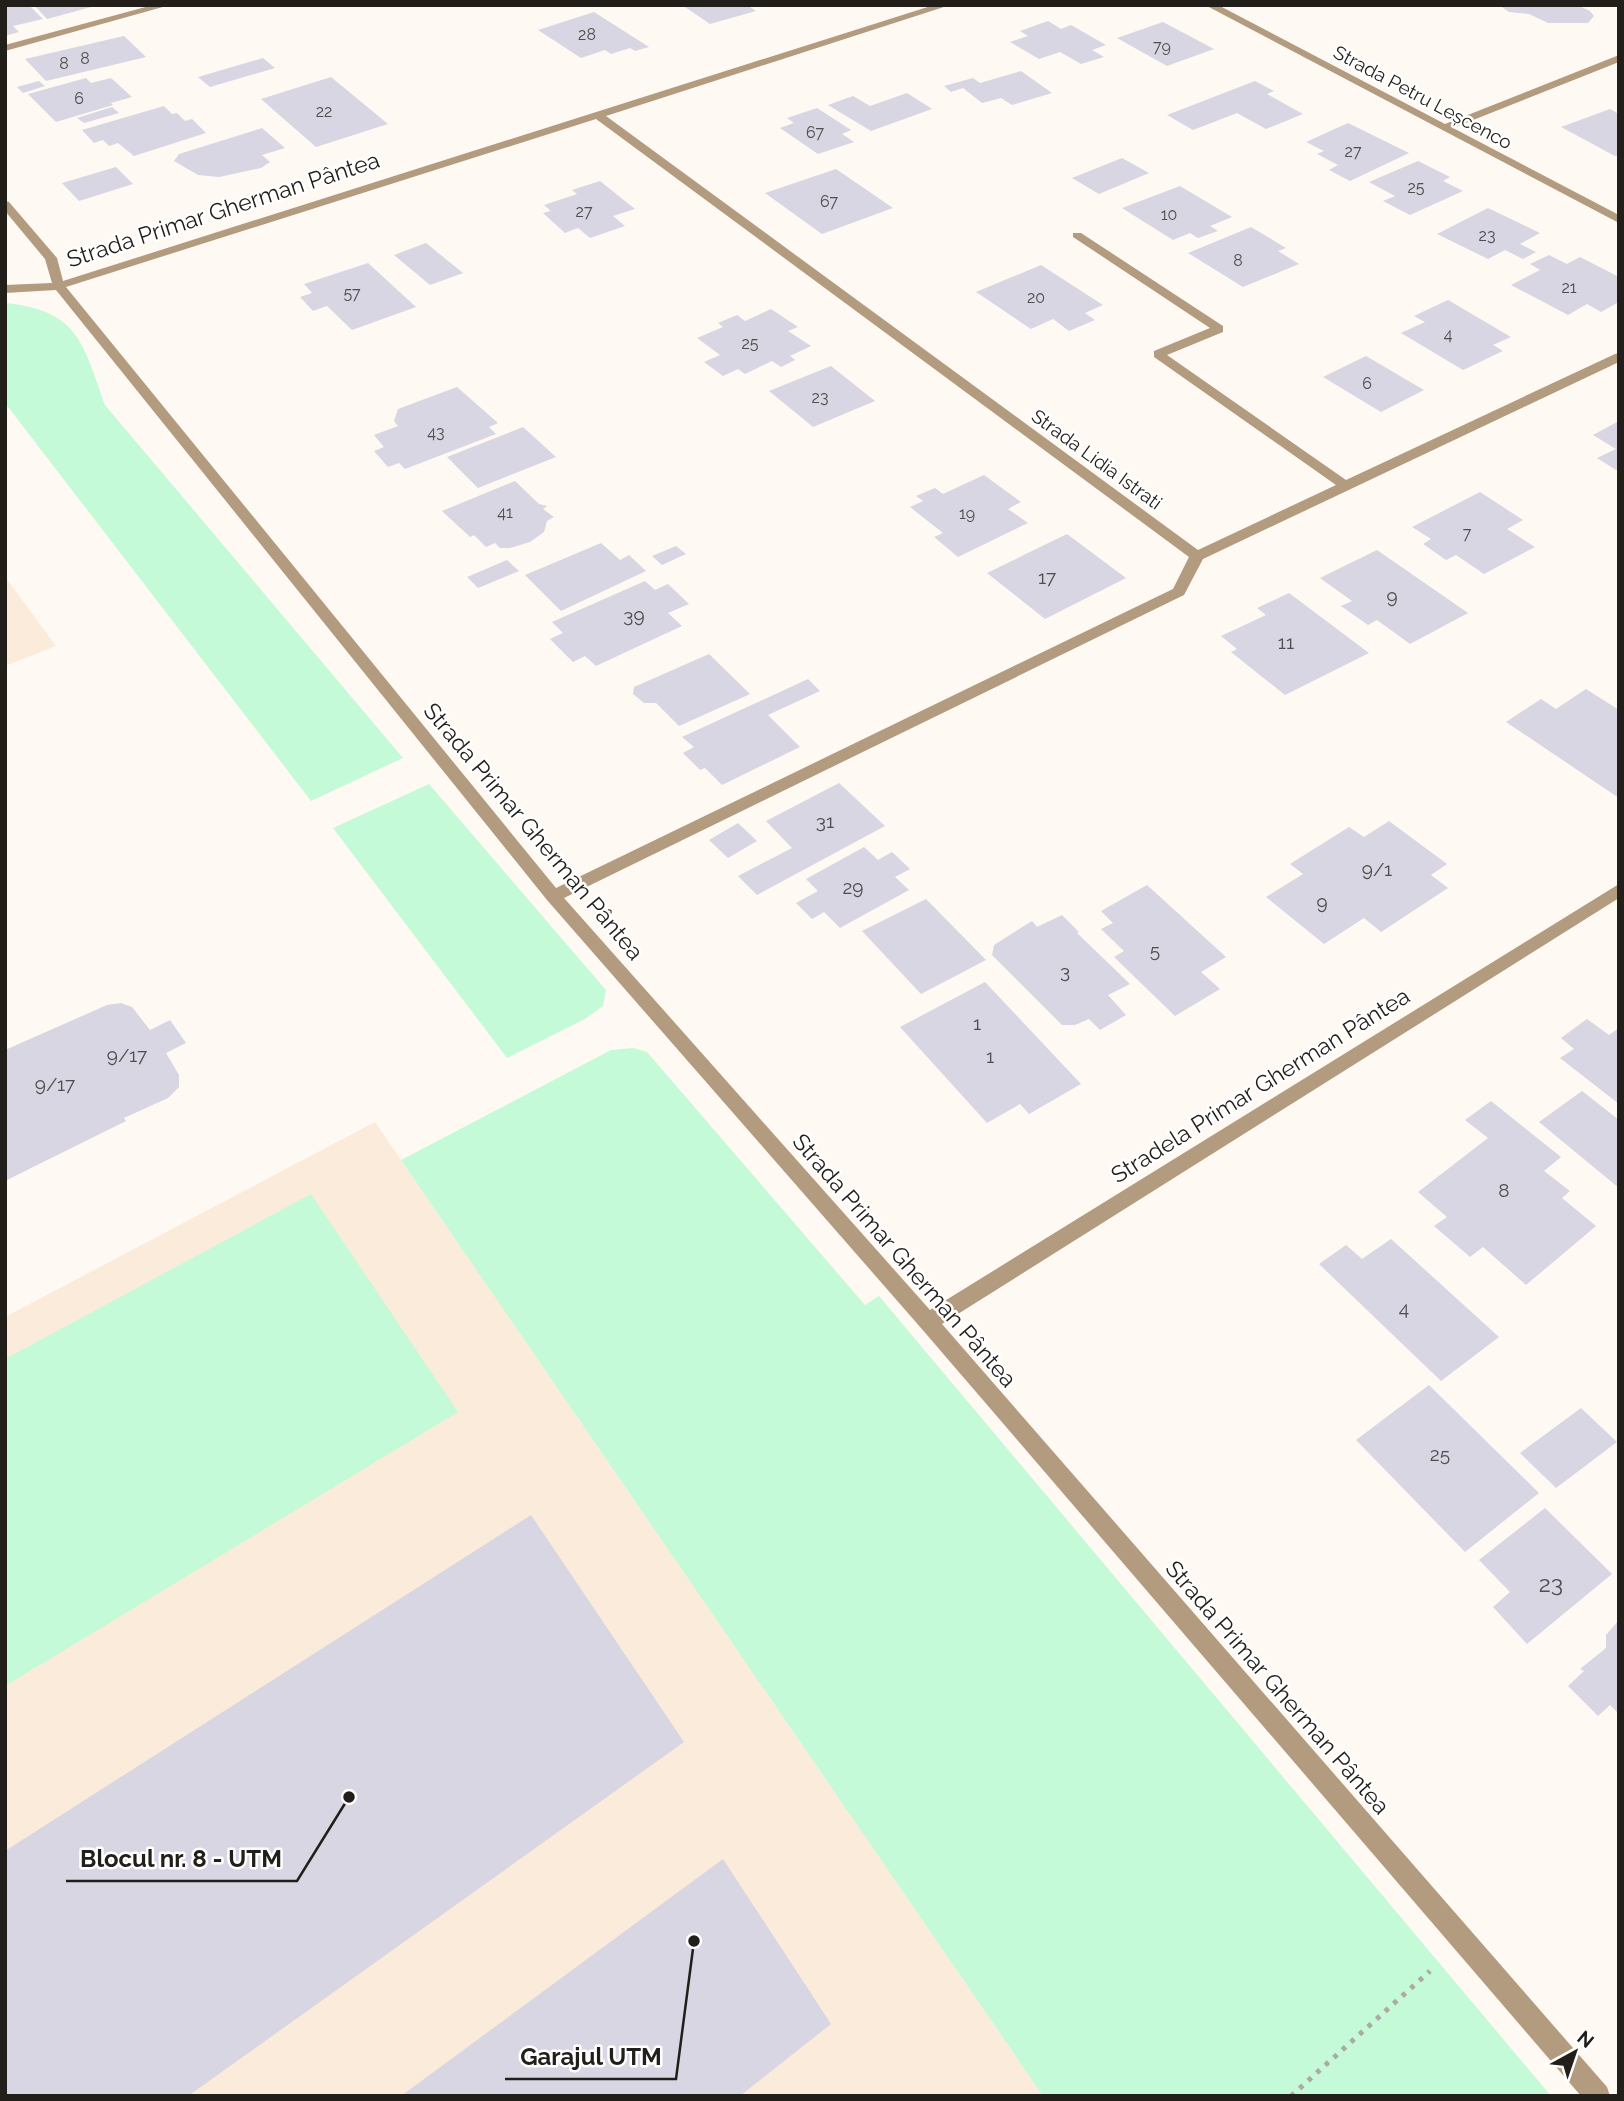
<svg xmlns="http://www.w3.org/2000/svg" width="1624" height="2101" viewBox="0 0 1624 2101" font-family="Raleway,sans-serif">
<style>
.built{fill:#faebdb}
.green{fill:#c4fad8}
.building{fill:#d7d6e2}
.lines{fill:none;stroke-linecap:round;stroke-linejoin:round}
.path{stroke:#aea9a4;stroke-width:5;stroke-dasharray:4.5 7;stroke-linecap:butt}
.minor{fill:#b29b7f;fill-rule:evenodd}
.labels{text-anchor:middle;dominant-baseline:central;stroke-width:5;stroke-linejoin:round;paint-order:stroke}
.far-number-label{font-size:16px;fill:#4f4d4d}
.far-street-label{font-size:19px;fill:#221f1b;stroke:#fff}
.number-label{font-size:19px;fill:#4f4d4d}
.street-label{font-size:23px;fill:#221f1b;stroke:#fff}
.near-number-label{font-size:23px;fill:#4f4d4d}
.leader{fill:none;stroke:#221f1b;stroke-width:2.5}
.callout-dot{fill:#221f1b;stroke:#fff;stroke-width:2.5}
.callout-label{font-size:24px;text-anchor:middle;font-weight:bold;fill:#221f1b;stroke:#fff;stroke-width:5;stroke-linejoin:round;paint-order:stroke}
</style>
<rect width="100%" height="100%" fill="#fff9f3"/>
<g class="built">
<path d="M5,577L56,646L5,666Z"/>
<path d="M375,1122L1043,2096H5V1317Z"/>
</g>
<g class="green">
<path d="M5,303C78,310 83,343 105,405L403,758L311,801L5,403Z"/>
<path d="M429,784L606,990L603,1006L585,1019L507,1058L333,828Z"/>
<path d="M633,1048L647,1052L865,1305L879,1296L1551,2096H1043L401,1160L611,1050Z"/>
<path d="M311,1194L458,1412L5,1686V1359Z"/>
</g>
<g class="building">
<path d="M29,5L43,19L13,26L19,32L5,36V6Z"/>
<path d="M34,5H95V6L47,19Z"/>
<path d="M682,5H747L756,11L710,24Z"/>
<path d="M1499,5H1577L1590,11L1594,16L1588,23H1548L1529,14L1509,12Z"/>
<path d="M594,12L649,47L635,51L630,48L611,54L605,50L581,58L538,30Z"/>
<path d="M1048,21L1061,29L1071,25L1106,45L1092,50L1104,57L1081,64L1060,52L1039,59L1010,42L1028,36L1020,31Z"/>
<path d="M1163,22L1214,49L1167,66L1117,38Z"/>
<path d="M124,36L146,57L46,81L25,59Z"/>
<path d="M263,58L275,68L210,87L198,77Z"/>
<path d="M1021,71L1052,93L1012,105L1001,98L982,103L963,88L951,92L944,86L973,78L980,83Z"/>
<path d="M331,77L388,124L316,147L261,99Z"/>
<path d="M86,78L91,83L111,78L132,97L111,103L113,105L56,122L28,94Z"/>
<path d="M39,81L45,86L23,93L17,87Z"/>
<path d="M1255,81L1274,91L1267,94L1303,114L1266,129L1237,113L1193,130L1167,115Z"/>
<path d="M907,93L932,109L871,131L828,105L853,96L870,106Z"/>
<path d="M164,106L172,114L177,113L185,121L192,119L206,133L134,156L118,143L109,146L103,140L94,143L82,130Z"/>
<path d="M112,107L119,113L84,123L77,118Z"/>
<path d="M817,108L851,130L842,134L854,142L818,154L780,128L794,123L787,118Z"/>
<path d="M1610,109L1619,114V155L1615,156L1561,127Z"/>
<path d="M1348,123L1409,153L1350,181L1329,170L1338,165L1317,154L1324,151L1306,142Z"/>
<path d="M262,128L285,148L262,155L270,162L261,168L219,177L198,175L174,161L179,154Z"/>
<path d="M1122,158L1149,173L1099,194L1072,178Z"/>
<path d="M1418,161L1450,177L1443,181L1463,191L1410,215L1383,201L1395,196L1369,182Z"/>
<path d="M116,167L133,184L79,201L62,183Z"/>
<path d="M836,169L893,208L822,234L765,193Z"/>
<path d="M600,181L635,209L613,216L625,226L590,238L578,228L565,233L543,213L551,211L544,205L577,194L572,190Z"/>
<path d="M1180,186L1232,217L1210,226L1218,231L1198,238L1190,233L1173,240L1122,208Z"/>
<path d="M1488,208L1540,233L1520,244L1536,252L1523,259L1505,250L1488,259L1437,234Z"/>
<path d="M1251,227L1286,248L1278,251L1299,264L1243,287L1188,253Z"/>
<path d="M426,243L463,273L430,285L394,255Z"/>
<path d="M1549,255L1567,264L1580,257L1619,277V302L1601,312L1587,304L1568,315L1511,285L1540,270L1530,264Z"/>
<path d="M368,263L416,307L352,330L327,306L313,311L300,297L312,293L304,284Z"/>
<path d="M1041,265L1103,305L1085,313L1095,320L1069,331L1053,319L1031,329L976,292Z"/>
<path d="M1448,300L1511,337L1493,345L1503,351L1463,370L1401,333L1425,322L1414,316Z"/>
<path d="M771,309L798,327L788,331L811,346L790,356L795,360L781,367L772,361L745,374L738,369L723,376L704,362L720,355L697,338L723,327L718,323L737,315L745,321Z"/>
<path d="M1366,356L1424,390L1381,412L1323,377Z"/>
<path d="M831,366L875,401L813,427L769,391Z"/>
<path d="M457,387L498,423L489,427L496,434L405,469L399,463L388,467L374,451L384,447L374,435L398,426L394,421L398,409Z"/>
<path d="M1617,422L1619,469L1616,470L1597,458L1616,449L1593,435Z"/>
<path d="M523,427L556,457L478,488L447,457Z"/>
<path d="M984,475L1021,502L1008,509L1028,523L958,557L934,537L943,533L910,507L923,501L916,496L935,488L943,494Z"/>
<path d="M515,481L539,504L547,506L543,509L554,517L547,521L544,532L530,542L510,548H500L495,543L486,547L474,535L470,537L442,511Z"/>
<path d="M1480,492L1523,520L1507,529L1535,547L1484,574L1456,555L1446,560L1423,544L1431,539L1412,527Z"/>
<path d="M1067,534L1126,578L1045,619L987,573Z"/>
<path d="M601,543L620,560L629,555L646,571L561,611L525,575Z"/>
<path d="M676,546L686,554L662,565L652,556Z"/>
<path d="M1377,550L1468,613L1410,644L1377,620L1368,625L1341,606L1352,601L1320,578Z"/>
<path d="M507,560L519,571L478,588L467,577Z"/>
<path d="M645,581L655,590L668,584L689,604L668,613L682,626L596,666L585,656L573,662L550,639L563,633L552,622Z"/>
<path d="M1289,593L1369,653L1285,695L1231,652L1237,649L1221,636L1266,615L1257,608Z"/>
<path d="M709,654L750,694L679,726L656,703H644L633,694L634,687Z"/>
<path d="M808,679L820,691L768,715L800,747L722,785L705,768L700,770L683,753L694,747L682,737Z"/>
<path d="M1586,689L1619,710V795L1616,796L1506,722L1541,699L1556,709Z"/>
<path d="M839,783L885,826L757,895L738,876L792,848L766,821Z"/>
<path d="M1389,821L1447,864L1431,875L1448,888L1381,932L1364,918L1324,944L1266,897L1303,874L1290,864L1349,827L1364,837Z"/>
<path d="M738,823L757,841L728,858L709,840Z"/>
<path d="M864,847L878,860L892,852L910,869L895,877L909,890L840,928L824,912L812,919L796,903L818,891L806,879Z"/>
<path d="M1147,885L1226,957L1201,972L1220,989L1175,1016L1114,957L1124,951L1101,929L1113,923L1101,911Z"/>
<path d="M926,899L986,960L921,994L862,931Z"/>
<path d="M1062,915L1079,932L1077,933L1130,984L1108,995L1126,1015L1100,1030L1089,1019L1075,1025H1062L992,955L994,945L1032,921L1037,927Z"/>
<path d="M985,982L1081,1084L1029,1114L1020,1104L987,1123L900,1027Z"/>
<path d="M121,1003L132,1007L150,1030L170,1020L186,1043L166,1053L179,1075V1087L168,1098L124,1118L126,1121L5,1181V1050L107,1005Z"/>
<path d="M1587,1019L1609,1035L1619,1028V1104L1560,1058L1574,1049L1561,1038Z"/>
<path d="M1582,1091L1619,1120V1188L1539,1122Z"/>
<path d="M1491,1101L1561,1157L1544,1171L1570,1191L1562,1198L1596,1226L1526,1285L1483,1247L1470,1257L1434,1226L1447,1217L1418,1192L1488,1138L1465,1120Z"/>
<path d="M1391,1239L1499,1337L1441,1381L1319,1264L1346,1245L1362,1259Z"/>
<path d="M1429,1385L1539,1493L1465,1552L1356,1440Z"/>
<path d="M1581,1408L1617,1442L1556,1488L1520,1453Z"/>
<path d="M1545,1508L1612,1574L1527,1644L1493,1607L1510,1592L1479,1560Z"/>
<path d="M531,1515L684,1742L188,2096H5V1851Z"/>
<path d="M1619,1620V1714L1610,1705L1598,1716L1568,1686L1584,1671L1580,1669L1606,1648V1635Z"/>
<path d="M723,1859L831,2024L740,2096H401Z"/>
</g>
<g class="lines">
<path class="path" d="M1291,2096L1430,1971"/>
<g class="minor">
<path d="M153,5H170L5,51V45Z"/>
<path d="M934,5H950L606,116L1198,550L1336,485L1154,357V351L1210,328L1073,237V233H1081L1223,326V332L1167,355L1346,480L1615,354L1619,353V362L1203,559L1184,595L564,898L930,1310L1619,884V898L942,1324L1607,2087L1610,2096H1581L921,1328L547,900L56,290L5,293V285L52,283L45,259L5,211V201L9,202L57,258L63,281ZM596,119L1189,557L1173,589L556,888L66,287Z"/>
<path d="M1205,5H1218L1445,124L1619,55V62L1453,128L1619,215V223Z"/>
</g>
</g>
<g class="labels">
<g class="far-number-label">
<text x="587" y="34">28</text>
<text x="1162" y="46">79</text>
<text x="85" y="58">8</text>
<text x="64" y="63">8</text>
<text x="79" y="98">6</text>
<text x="324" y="111">22</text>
<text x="815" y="132">67</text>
<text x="1353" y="151">27</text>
<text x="1416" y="187">25</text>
<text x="829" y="201">67</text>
<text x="584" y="211">27</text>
<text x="1169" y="214">10</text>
<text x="1487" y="235">23</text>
<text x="1238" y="260">8</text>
<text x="1569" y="287">21</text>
<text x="352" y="293">57</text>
<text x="1036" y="297">20</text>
<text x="1448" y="334">4</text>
<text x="750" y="343">25</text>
<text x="1367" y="383">6</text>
<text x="820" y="397">23</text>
<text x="436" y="432">43</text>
<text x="505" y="512">41</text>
<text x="967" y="513">19</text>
<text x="1467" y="533">7</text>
</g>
<g class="far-street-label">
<text transform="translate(1423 97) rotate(28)">Strada Petru Leșcenco</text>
<text transform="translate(1097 459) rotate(36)">Strada Lidia Istrati</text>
</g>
<g class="number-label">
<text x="1047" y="577">17</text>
<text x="1392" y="596">9</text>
<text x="634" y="615">39</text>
<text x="1286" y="642">11</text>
<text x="825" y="821">31</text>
<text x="1377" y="869">9/1</text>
<text x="853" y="887">29</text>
<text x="1322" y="902">9</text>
<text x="1155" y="950">5</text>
<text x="1065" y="971">3</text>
<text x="977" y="1023">1</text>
<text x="127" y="1055">9/17</text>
<text x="990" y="1056">1</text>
<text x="55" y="1084">9/17</text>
<text x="1504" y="1190">8</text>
<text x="1404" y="1308">4</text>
<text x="1440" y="1454">25</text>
</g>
<g class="street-label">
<text transform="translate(223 209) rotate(-18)">Strada Primar Gherman Pântea</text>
<text transform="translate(534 831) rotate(50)">Strada Primar Gherman Pântea</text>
<text transform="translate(1260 1085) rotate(-32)">Stradela Primar Gherman Pântea</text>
<text transform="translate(905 1260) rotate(49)">Strada Primar Gherman Pântea</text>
<text transform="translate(1278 1687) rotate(49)">Strada Primar Gherman Pântea</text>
</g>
<g class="near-number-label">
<text x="1551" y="1583">23</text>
</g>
</g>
<path class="leader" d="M349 1797L297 1881H66M694 1941L676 2079H505"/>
<g class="callout-dot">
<circle cx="349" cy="1797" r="7"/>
<circle cx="694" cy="1941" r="7"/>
</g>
<g class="callout-label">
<text x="181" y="1867">Blocul nr. 8 - UTM</text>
<text x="591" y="2065">Garajul UTM</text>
</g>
<rect width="1624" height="2101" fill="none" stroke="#221f1b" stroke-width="14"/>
<g transform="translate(1575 2052) rotate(40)" stroke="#ffffff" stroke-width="5" paint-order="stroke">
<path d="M0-5L12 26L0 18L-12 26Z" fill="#221f1b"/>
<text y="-10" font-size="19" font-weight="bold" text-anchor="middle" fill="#221f1b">N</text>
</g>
</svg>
